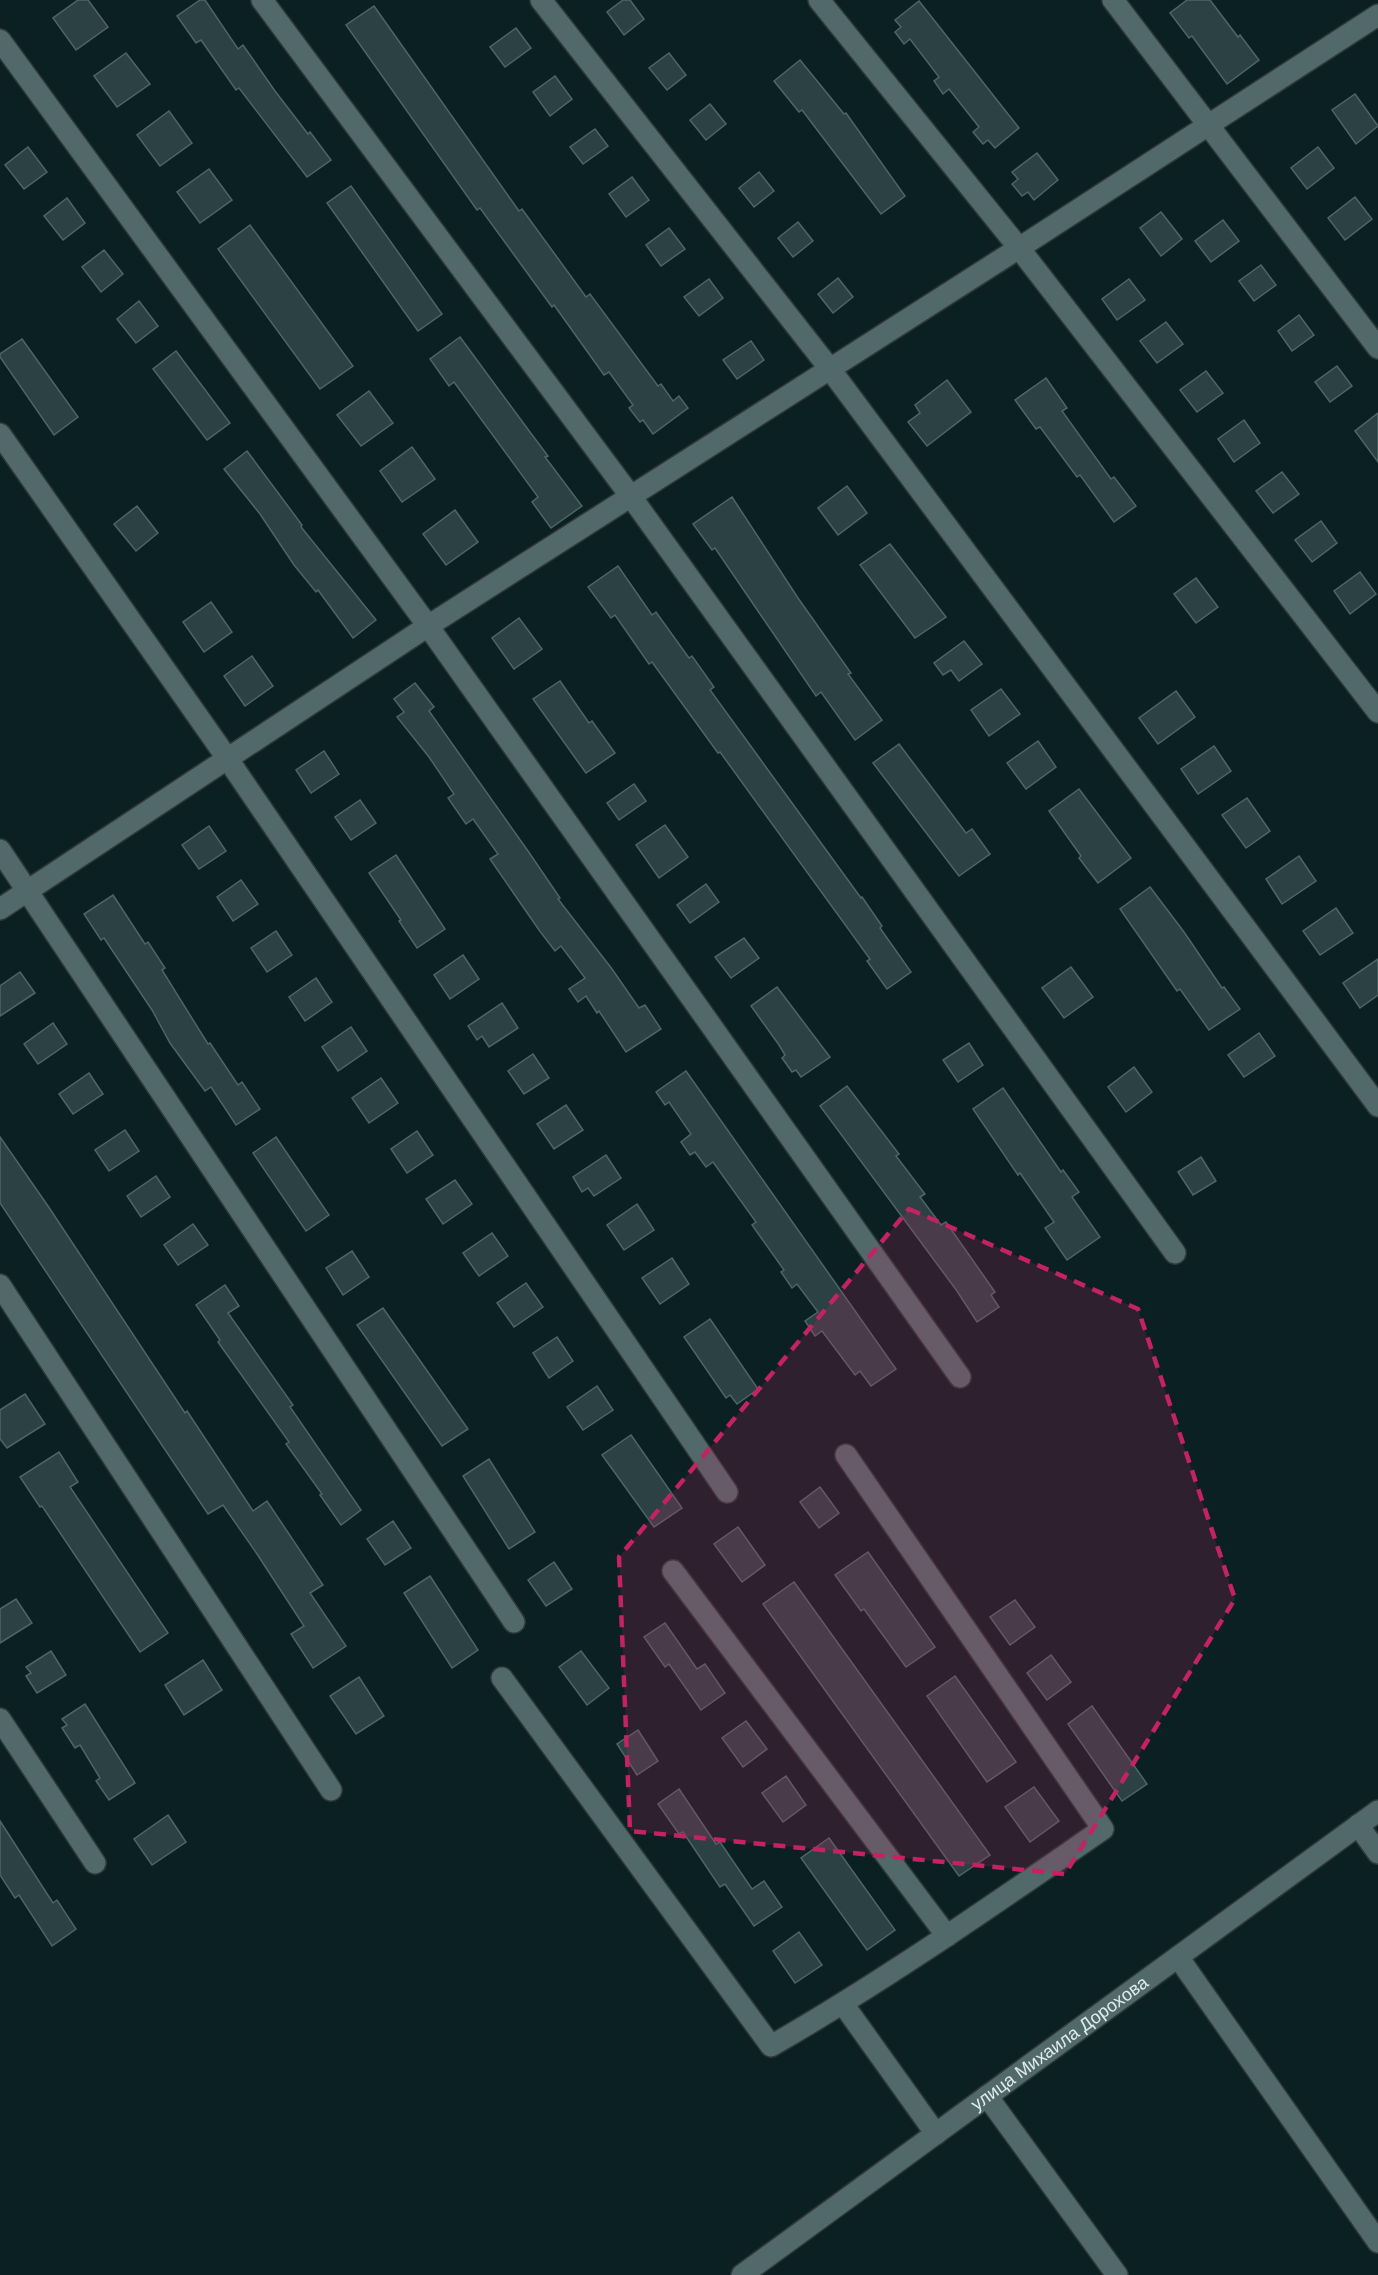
<svg xmlns="http://www.w3.org/2000/svg" width="1378" height="2275" viewBox="0 0 1378 2275" font-family="'DM Sans',sans-serif">
<style>
.building{fill:#2b4143;stroke:#4e6567;stroke-width:1.5}
.lines{fill:none;stroke-linecap:round;stroke-linejoin:round}
.street-casing{stroke:#2d3739;stroke-width:24}
.street{stroke:#51696b;stroke-width:21}
.marked{fill:#c32362;fill-opacity:0.2;stroke:#c32362;stroke-width:4.5;stroke-dasharray:12 8;stroke-linejoin:round}
.labels{text-anchor:middle;dominant-baseline:central;stroke-width:4.5;stroke-linejoin:round;paint-order:stroke}
.street-label{font-size:18px;fill:#dfeced;stroke:#0a2022}
</style>
<rect width="100%" height="100%" fill="#0a2022"/>
<g class="building">
<path d="M78,0H88L108,27L76,50L53,18Z"/>
<path d="M200,0H205L238,49L243,45L275,91L308,134L310,132L331,160L307,177L239,88L236,90L201,40L196,43L177,16Z"/>
<path d="M623,0H630L644,19L624,35L607,12Z"/>
<path d="M1187,0H1210L1238,37L1240,35L1259,60L1227,84L1192,36L1189,38L1170,13Z"/>
<path d="M919,1L1019,128L995,148L988,140L983,144L973,132L979,127L949,89L943,94L934,81L939,77L910,39L904,44L895,32L901,27L895,20Z"/>
<path d="M374,6L519,211L522,209L586,297L590,294L658,386L661,384L673,401L679,396L688,408L653,434L643,420L640,422L629,408L633,405L609,372L604,375L554,305L552,307L480,208L477,210L346,25Z"/>
<path d="M516,28L531,48L505,67L490,47Z"/>
<path d="M126,53L150,84L117,107L94,76Z"/>
<path d="M669,53L686,75L667,90L649,68Z"/>
<path d="M800,60L844,114L846,113L905,196L881,214L802,110L799,112L774,81Z"/>
<path d="M555,76L572,99L550,116L533,92Z"/>
<path d="M1355,94L1378,126L1356,144L1332,110Z"/>
<path d="M710,104L726,124L706,140L690,120Z"/>
<path d="M169,111L192,143L160,166L137,135Z"/>
<path d="M595,129L608,146L583,164L570,147Z"/>
<path d="M28,147L47,172L24,189L5,165Z"/>
<path d="M1318,147L1334,168L1307,189L1291,168Z"/>
<path d="M1037,153L1058,180L1034,200L1028,192L1022,196L1012,184L1018,179L1012,172Z"/>
<path d="M209,169L232,200L200,223L177,192Z"/>
<path d="M759,172L774,191L754,207L739,188Z"/>
<path d="M632,177L649,200L626,217L609,194Z"/>
<path d="M351,186L442,314L418,331L327,203Z"/>
<path d="M1355,197L1372,219L1345,240L1328,218Z"/>
<path d="M67,198L85,223L63,240L44,216Z"/>
<path d="M1161,212L1182,239L1161,256L1140,228Z"/>
<path d="M1223,220L1239,241L1211,262L1195,241Z"/>
<path d="M798,222L813,241L793,257L778,238Z"/>
<path d="M250,225L353,366L320,389L218,249Z"/>
<path d="M669,228L685,249L661,266L646,245Z"/>
<path d="M104,250L123,274L101,292L82,267Z"/>
<path d="M1261,265L1276,285L1254,301L1239,281Z"/>
<path d="M838,278L853,297L833,313L818,294Z"/>
<path d="M709,279L723,298L699,316L684,297Z"/>
<path d="M1129,279L1145,300L1117,320L1102,299Z"/>
<path d="M139,301L158,326L136,343L117,319Z"/>
<path d="M1299,315L1314,335L1292,351L1278,331Z"/>
<path d="M1166,322L1183,344L1157,363L1140,341Z"/>
<path d="M460,337L527,428L548,456L545,457L582,506L551,528L532,502L538,497L454,382L449,386L430,359Z"/>
<path d="M22,339L78,417L54,435L0,357V354Z"/>
<path d="M751,341L764,360L737,379L723,360Z"/>
<path d="M176,351L230,423L207,440L153,369Z"/>
<path d="M1337,366L1352,386L1330,402L1315,382Z"/>
<path d="M1206,371L1223,393L1197,412L1180,390Z"/>
<path d="M1046,378L1067,408L1062,411L1111,479L1114,477L1136,506L1114,522L1080,475L1077,477L1040,427L1036,429L1015,400Z"/>
<path d="M947,380L971,412L927,446L908,422L920,413L915,405Z"/>
<path d="M369,391L393,423L361,446L337,415Z"/>
<path d="M1378,413V462L1355,431Z"/>
<path d="M1244,420L1260,443L1234,462L1218,439Z"/>
<path d="M412,447L435,479L402,502L380,471Z"/>
<path d="M247,451L302,525L301,527L376,620L353,638L318,590L316,592L294,565L260,514L224,469Z"/>
<path d="M1282,472L1299,494L1273,513L1256,491Z"/>
<path d="M847,486L867,513L838,535L818,508Z"/>
<path d="M732,497L798,598L851,673L848,674L882,720L855,740L821,692L816,696L715,548L712,550L693,524Z"/>
<path d="M137,506L158,533L136,551L114,524Z"/>
<path d="M455,510L478,542L446,565L423,534Z"/>
<path d="M1321,521L1337,543L1312,562L1295,540Z"/>
<path d="M890,544L946,617L915,638L860,565Z"/>
<path d="M618,566L652,615L656,612L689,658L692,656L714,687L710,690L861,898L862,897L882,926L880,928L911,972L887,989L867,961L870,959L720,752L718,753L652,662L649,664L615,615L611,618L588,587Z"/>
<path d="M1360,572L1376,594L1350,614L1334,591Z"/>
<path d="M1196,578L1218,607L1196,623L1174,594Z"/>
<path d="M211,602L232,632L204,652L183,622Z"/>
<path d="M519,618L542,649L514,669L492,638Z"/>
<path d="M964,641L982,664L959,681L951,670L943,675L934,663Z"/>
<path d="M252,656L273,686L245,706L224,676Z"/>
<path d="M560,681L589,723L592,721L615,753L586,773L533,699Z"/>
<path d="M415,683L434,707L429,711L528,851L560,898L558,899L612,969L639,1008L645,1005L661,1029L626,1052L599,1011L597,1013L586,996L578,1002L569,989L585,978L561,946L555,951L539,930L490,859L498,854L473,819L466,824L448,798L454,794L429,757L397,717L404,712L394,699Z"/>
<path d="M1001,689L1020,714L989,736L971,710Z"/>
<path d="M1176,691L1195,717L1158,744L1139,718Z"/>
<path d="M1038,741L1056,767L1026,789L1007,763Z"/>
<path d="M899,744L966,833L972,829L990,854L959,876L873,763Z"/>
<path d="M1214,746L1231,771L1198,794L1181,769Z"/>
<path d="M324,751L339,774L311,793L296,770Z"/>
<path d="M634,784L646,801L619,820L607,803Z"/>
<path d="M1079,789L1131,858L1098,883L1079,858L1081,856L1049,811Z"/>
<path d="M1247,798L1270,831L1246,848L1222,815Z"/>
<path d="M360,800L376,823L351,840L335,817Z"/>
<path d="M665,825L688,857L659,878L636,845Z"/>
<path d="M209,826L226,851L199,869L182,845Z"/>
<path d="M396,855L445,929L417,948L399,921L401,920L369,873Z"/>
<path d="M1299,856L1316,881L1282,904L1266,879Z"/>
<path d="M241,880L258,904L233,921L217,897Z"/>
<path d="M706,884L719,902L690,923L677,905Z"/>
<path d="M1150,887L1184,932L1222,988L1224,987L1240,1009L1209,1030L1180,989L1177,991L1120,909Z"/>
<path d="M113,895L145,944L148,942L165,968L162,970L208,1044L210,1043L238,1085L242,1082L260,1109L236,1125L211,1087L205,1091L170,1043L152,1010L104,938L101,940L84,914Z"/>
<path d="M1336,908L1353,933L1320,955L1303,931Z"/>
<path d="M276,931L292,955L267,972L251,948Z"/>
<path d="M744,938L759,958L731,978L715,957Z"/>
<path d="M463,955L479,979L450,999L434,975Z"/>
<path d="M1378,959V995L1360,1008L1343,983Z"/>
<path d="M1071,967L1093,997L1064,1018L1042,988Z"/>
<path d="M20,972L35,993L0,1016V986Z"/>
<path d="M316,978L332,1002L305,1021L289,997Z"/>
<path d="M777,987L830,1057L801,1077L796,1070L792,1072L782,1058L785,1055L779,1045L751,1006Z"/>
<path d="M502,1003L518,1028L489,1047L482,1036L477,1040L468,1026Z"/>
<path d="M53,1023L67,1044L38,1064L24,1044Z"/>
<path d="M351,1027L367,1051L338,1071L322,1047Z"/>
<path d="M1259,1033L1275,1056L1244,1077L1228,1055Z"/>
<path d="M969,1043L983,1065L958,1082L943,1060Z"/>
<path d="M533,1054L549,1078L524,1094L508,1071Z"/>
<path d="M1134,1067L1152,1092L1126,1112L1108,1087Z"/>
<path d="M686,1071L896,1369L871,1386L860,1371L855,1375L822,1331L815,1336L805,1321L818,1312L797,1284L792,1288L781,1272L784,1270L752,1225L756,1222L713,1162L706,1167L695,1152L690,1155L681,1142L691,1134L669,1102L665,1105L656,1092Z"/>
<path d="M89,1073L103,1094L73,1114L59,1094Z"/>
<path d="M381,1078L398,1103L369,1123L352,1098Z"/>
<path d="M847,1086L899,1154L896,1156L925,1194L920,1197L941,1225L946,1222L995,1292L991,1295L999,1307L977,1322L957,1291L820,1106Z"/>
<path d="M1003,1088L1061,1172L1063,1170L1079,1192L1072,1197L1100,1237L1067,1260L1045,1228L1054,1222L1020,1173L1018,1175L973,1109Z"/>
<path d="M566,1105L583,1130L554,1149L537,1124Z"/>
<path d="M125,1130L139,1151L109,1171L95,1150Z"/>
<path d="M417,1131L433,1155L407,1173L391,1149Z"/>
<path d="M0,1137L48,1206L185,1413L187,1411L253,1511L267,1501L323,1585L310,1593L346,1646L313,1668L291,1634L304,1626L257,1554L223,1505L208,1514L0,1203Z"/>
<path d="M276,1137L329,1215L306,1231L253,1153Z"/>
<path d="M606,1155L621,1178L594,1196L588,1188L582,1192L573,1177Z"/>
<path d="M1201,1157L1216,1181L1193,1195L1178,1172Z"/>
<path d="M156,1176L170,1197L141,1217L127,1196Z"/>
<path d="M455,1180L472,1204L443,1224L426,1199Z"/>
<path d="M637,1204L654,1230L624,1250L607,1225Z"/>
<path d="M193,1224L208,1245L178,1265L164,1245Z"/>
<path d="M492,1233L508,1256L479,1276L463,1253Z"/>
<path d="M352,1251L369,1277L343,1295L326,1268Z"/>
<path d="M672,1258L689,1284L660,1304L642,1278Z"/>
<path d="M526,1283L543,1307L514,1327L497,1303Z"/>
<path d="M225,1285L239,1306L228,1313L293,1405L290,1407L361,1510L341,1525L320,1495L322,1494L286,1444L289,1442L218,1342L220,1340L196,1305Z"/>
<path d="M383,1308L468,1429L442,1446L357,1325Z"/>
<path d="M710,1319L758,1389L737,1404L730,1395L726,1398L684,1337Z"/>
<path d="M557,1337L573,1361L549,1378L533,1353Z"/>
<path d="M597,1386L613,1410L583,1430L567,1407Z"/>
<path d="M25,1394L45,1424L7,1448L0,1439V1410Z"/>
<path d="M631,1435L682,1508L654,1527L602,1455Z"/>
<path d="M59,1452L78,1482L70,1487L168,1633L140,1652L42,1506L40,1507L20,1477Z"/>
<path d="M489,1459L535,1532L509,1549L463,1476Z"/>
<path d="M820,1487L839,1513L819,1528L800,1502Z"/>
<path d="M393,1521L411,1548L385,1565L367,1539Z"/>
<path d="M738,1527L765,1565L742,1582L714,1544Z"/>
<path d="M868,1552L935,1647L906,1667L864,1609L861,1611L835,1575Z"/>
<path d="M554,1562L572,1589L546,1606L528,1580Z"/>
<path d="M430,1576L478,1650L452,1668L404,1593Z"/>
<path d="M794,1582L990,1855L959,1876L763,1604Z"/>
<path d="M16,1599L32,1623L0,1643V1609Z"/>
<path d="M1015,1600L1035,1627L1010,1645L990,1617Z"/>
<path d="M665,1623L697,1669L705,1664L725,1693L701,1710L669,1664L665,1667L644,1637Z"/>
<path d="M51,1651L66,1675L37,1693L26,1676L31,1673L26,1667Z"/>
<path d="M581,1651L609,1688L587,1705L559,1667Z"/>
<path d="M1051,1655L1071,1682L1047,1700L1027,1673Z"/>
<path d="M203,1660L222,1690L184,1715L165,1685Z"/>
<path d="M955,1676L1016,1762L987,1782L927,1696Z"/>
<path d="M359,1677L384,1716L356,1734L330,1696Z"/>
<path d="M85,1704L135,1783L109,1800L96,1781L100,1778L80,1745L75,1748L62,1728L67,1725L62,1719Z"/>
<path d="M1092,1706L1147,1784L1122,1801L1068,1724Z"/>
<path d="M746,1721L767,1749L743,1767L722,1738Z"/>
<path d="M638,1730L658,1761L637,1775L617,1744Z"/>
<path d="M786,1776L806,1805L783,1822L762,1793Z"/>
<path d="M1034,1787L1059,1821L1030,1842L1005,1807Z"/>
<path d="M679,1789L716,1844L720,1842L752,1889L764,1881L782,1907L754,1926L725,1884L720,1887L683,1832L679,1834L658,1804Z"/>
<path d="M168,1815L186,1842L152,1865L134,1839Z"/>
<path d="M0,1821L53,1903L57,1900L76,1929L52,1946L19,1895L15,1898L0,1875Z"/>
<path d="M829,1838L895,1930L867,1950L801,1858Z"/>
<path d="M799,1932L822,1965L795,1983L773,1951Z"/>
</g>
<g class="lines">
<g class="street-casing">
<g id="street">
<path d="M262,0L632,498L1175,1253"/>
<path d="M541,0L830,369L1378,1106"/>
<path d="M819,0L1019,248L1378,712"/>
<path d="M1113,0L1378,348"/>
<path d="M0,40L428,626L960,1377"/>
<path d="M0,434L227,758L727,1492"/>
<path d="M0,850L514,1622"/>
<path d="M0,909L428,626L1019,248L1378,15"/>
<path d="M0,1285L331,1790"/>
<path d="M673,1571L947,1936"/>
<path d="M502,1678L771,2046C886,1980 994,1904 1103,1829L846,1455"/>
<path d="M0,1719L95,1863"/>
<path d="M1358,1825L1378,1853"/>
<path d="M1178,1957L1378,2242"/>
<path d="M843,2004L936,2134"/>
<path d="M987,2096L1117,2275"/>
<path id="s1" d="M742,2275L1378,1811"/>
</g>
</g>
<use href="#street" class="street"/>
</g>
<path class="marked" d="M909,1209L1138,1309L1235,1599L1065,1874L630,1831L619,1557Z"/>
<g class="labels">
<g class="street-label">
<text stroke="none"><textPath href="#s1" startOffset="393">улица Михаила Дорохова</textPath></text>
</g>
</g>
</svg>
